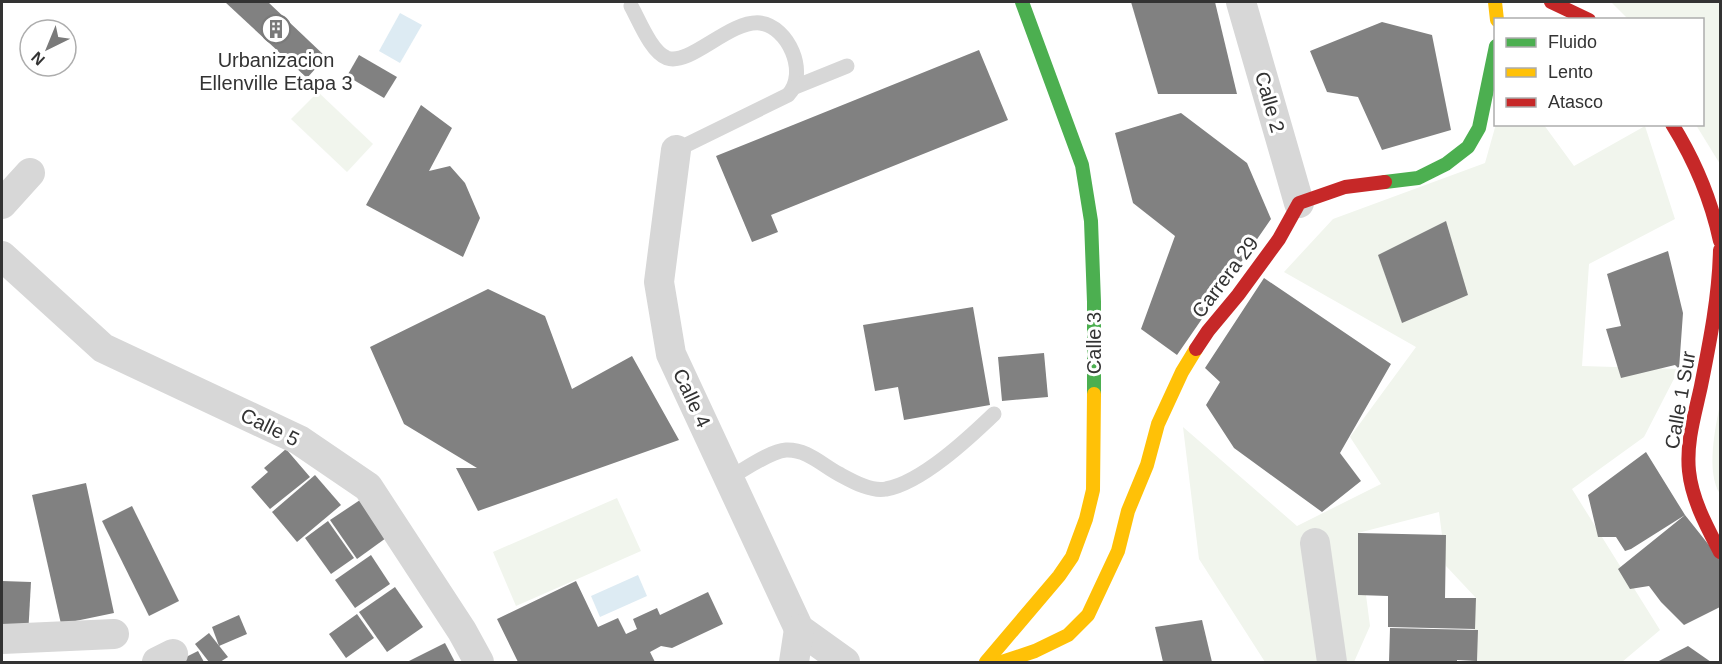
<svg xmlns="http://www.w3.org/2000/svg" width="1722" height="664" viewBox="0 0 1722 664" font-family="Helvetica,sans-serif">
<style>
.green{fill:#f1f5ed}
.water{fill:#ddebf3}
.building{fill:#818181}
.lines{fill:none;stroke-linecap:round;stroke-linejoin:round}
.lane{stroke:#d7d7d7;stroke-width:15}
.street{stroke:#d7d7d7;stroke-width:30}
.fast{stroke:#4caf50;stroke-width:14}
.slow{stroke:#ffc107;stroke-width:14}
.jam{stroke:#c62828;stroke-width:14}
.labels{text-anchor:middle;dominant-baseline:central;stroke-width:6;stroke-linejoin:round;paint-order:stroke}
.poi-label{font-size:20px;fill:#333;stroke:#fff}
.street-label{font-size:20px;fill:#333;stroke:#fff}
</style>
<rect width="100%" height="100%" fill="#fff"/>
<g class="green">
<path d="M1611,2H1720V164L1696,125L1702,124V20L1628,19Z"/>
<path d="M318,92L373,144L347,172L291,119Z"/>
<path d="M1496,124L1544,125L1574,166L1645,126L1675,219L1589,264L1582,366L1679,369L1644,437L1572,489L1660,630L1622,662H1471L1476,598L1446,566L1439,512L1358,533L1370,626L1354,662H1265L1199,559L1183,427L1297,526L1381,484L1350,437L1416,347L1284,272L1333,219L1485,163Z"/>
<path d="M1720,404V494C1706,472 1715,429 1720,404Z"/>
<path d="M617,498L641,551L516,606L493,552Z"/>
</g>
<g class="water">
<path d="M400,13L422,25L400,63L379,51Z"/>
<path d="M638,575L647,596L600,617L591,596Z"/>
</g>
<g class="building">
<path d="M225,2H268L326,57L307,78Z"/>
<path d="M1131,2H1215L1237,94H1158Z"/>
<path d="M1382,22L1432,35L1451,130L1382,150L1358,97L1327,92L1310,51Z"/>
<path d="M979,50L1008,120L771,215L778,232L752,242L716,156Z"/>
<path d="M359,55L397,77L384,98L347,76Z"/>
<path d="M421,105L452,128L429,171L450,166L465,183L480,218L463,257L366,205Z"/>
<path d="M1181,113L1247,163L1271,219L1177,355L1141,329L1175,236L1133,203L1115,133Z"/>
<path d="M1446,221L1468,295L1402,323L1378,255Z"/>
<path d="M1668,251L1683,313L1679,369L1675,365L1621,378L1606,329L1621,326L1607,274Z"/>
<path d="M1264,278L1391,364L1340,453L1361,481L1322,512L1234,448L1206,405L1220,382L1205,368Z"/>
<path d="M488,289L545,316L572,389L632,356L679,440L478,511L456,468H477L404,424L370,347Z"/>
<path d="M973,307L990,405L904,420L898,387L875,391L863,325Z"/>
<path d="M1044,353L1048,397L1002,401L998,357Z"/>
<path d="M286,449L310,477L270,509L251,487L268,472L264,468Z"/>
<path d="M1646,452L1685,515L1720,559V607L1684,625L1661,602L1649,586L1630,589L1618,569L1685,515L1631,549L1625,551L1616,537H1598L1588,495Z"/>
<path d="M315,475L341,505L297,542L272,512Z"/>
<path d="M86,483L114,613L61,624L32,495Z"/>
<path d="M360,500L386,538L357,559L330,520Z"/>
<path d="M132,506L179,601L149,616L102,521Z"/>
<path d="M328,521L354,558L331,574L305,538Z"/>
<path d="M1358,533L1446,535L1445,598H1476L1475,629L1388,627V596L1358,595Z"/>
<path d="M371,555L390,584L355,608L335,580Z"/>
<path d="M2,581L31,582L28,636L2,635Z"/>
<path d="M576,581L598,627L618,618L626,634L637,629L633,619L657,608L660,615L708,592L723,624L672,648L661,646L650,652L655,662H518L497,619Z"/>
<path d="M395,587L423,627L387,652L359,612Z"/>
<path d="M357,614L374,638L346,658L329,634Z"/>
<path d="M239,615L247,634L219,646L212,627Z"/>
<path d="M1202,620L1212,662H1163L1155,627Z"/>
<path d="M1390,628L1478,630L1477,661L1457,660V662H1389Z"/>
<path d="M209,633L228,657L220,662H209L195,644Z"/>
<path d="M445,643L455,662H407Z"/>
<path d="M1688,646L1711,662H1657Z"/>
<path d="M198,651L204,662H184L182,659Z"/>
</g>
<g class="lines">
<g class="lane">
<path d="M631,6C639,20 651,52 667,58C691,66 729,20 760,23C788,26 809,73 788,95L676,150"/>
<path d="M795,87L847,66"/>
<path d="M729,478C744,470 770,451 786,450C807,449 822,465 839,474C852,481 871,492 886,489C921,483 969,438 994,414"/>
</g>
<g class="street">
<path d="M1241,2L1299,203"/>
<path d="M676,150L659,282L671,354L799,629L845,662"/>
<path d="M2,204L30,173"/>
<path d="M2,256L103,348L299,440L368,487L462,631L479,662"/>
<path d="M1315,543L1332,662"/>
<path d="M2,639L114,634"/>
<path d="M157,662L173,654"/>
<path d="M794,662L799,629"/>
</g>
<g class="fast">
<path d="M1022,2L1082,165L1091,221L1094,302V394"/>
<path d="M1385,182L1418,178L1446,164L1468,147L1479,128L1496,46"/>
</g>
<g class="slow">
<path d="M1495,2L1497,20"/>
<path d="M986,662L1059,576L1072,557L1086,519L1093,490L1094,394"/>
<path d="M1002,662L1035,651L1068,635L1088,615L1118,551L1128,511L1147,465L1158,424L1182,372L1196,349"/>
</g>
<g class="jam">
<path d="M1551,2L1589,20"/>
<path d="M1672,124C1695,161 1711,199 1720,241"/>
<path d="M1720,250C1719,296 1710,341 1701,386C1695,414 1686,442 1689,471C1692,500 1707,527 1720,552"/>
<path d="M1196,349L1208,331L1238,295L1279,239L1299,203L1345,187L1385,182"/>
</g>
</g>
<defs>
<g id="building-ring" transform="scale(1.5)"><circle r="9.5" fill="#fff" stroke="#7a7a7a" stroke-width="1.5"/><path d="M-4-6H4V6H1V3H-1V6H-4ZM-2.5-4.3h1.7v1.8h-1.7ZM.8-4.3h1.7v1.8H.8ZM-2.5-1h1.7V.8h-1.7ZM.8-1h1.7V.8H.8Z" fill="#7a7a7a"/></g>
</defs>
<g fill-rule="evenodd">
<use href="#building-ring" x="276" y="29"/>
</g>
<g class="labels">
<g class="poi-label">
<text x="276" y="60">Urbanizacion<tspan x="276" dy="23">Ellenville Etapa 3</tspan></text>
</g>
<g class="street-label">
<text transform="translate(1270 102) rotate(74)">Calle 2</text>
<text transform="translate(1225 277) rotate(-53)">Carrera 29</text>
<text transform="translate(1094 343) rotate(-90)">Calle 3</text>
<text transform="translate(692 398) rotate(65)">Calle 4</text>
<text transform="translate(1680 400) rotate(-80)">Calle 1 Sur</text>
<text transform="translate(270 427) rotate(26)">Calle 5</text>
</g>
</g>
<rect width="1722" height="664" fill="none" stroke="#333333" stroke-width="6"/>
<rect x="1494" y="18" width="210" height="108" fill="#ffffff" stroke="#adadad" stroke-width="1.5"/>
<rect x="1506" y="38" width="30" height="9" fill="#4caf50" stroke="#adadad" stroke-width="1.5"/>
<text x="1548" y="48" font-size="18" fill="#333333">Fluido</text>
<rect x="1506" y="68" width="30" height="9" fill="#ffc107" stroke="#adadad" stroke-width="1.5"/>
<text x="1548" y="78" font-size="18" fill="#333333">Lento</text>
<rect x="1506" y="98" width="30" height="9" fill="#c62828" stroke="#adadad" stroke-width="1.5"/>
<text x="1548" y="108" font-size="18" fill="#333333">Atasco</text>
<g transform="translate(48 48) rotate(223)"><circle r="28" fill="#ffffff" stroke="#adadad" stroke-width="1.5"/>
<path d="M0-4.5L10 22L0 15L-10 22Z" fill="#7a7a7a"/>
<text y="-9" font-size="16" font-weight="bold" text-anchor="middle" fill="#333333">N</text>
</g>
</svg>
